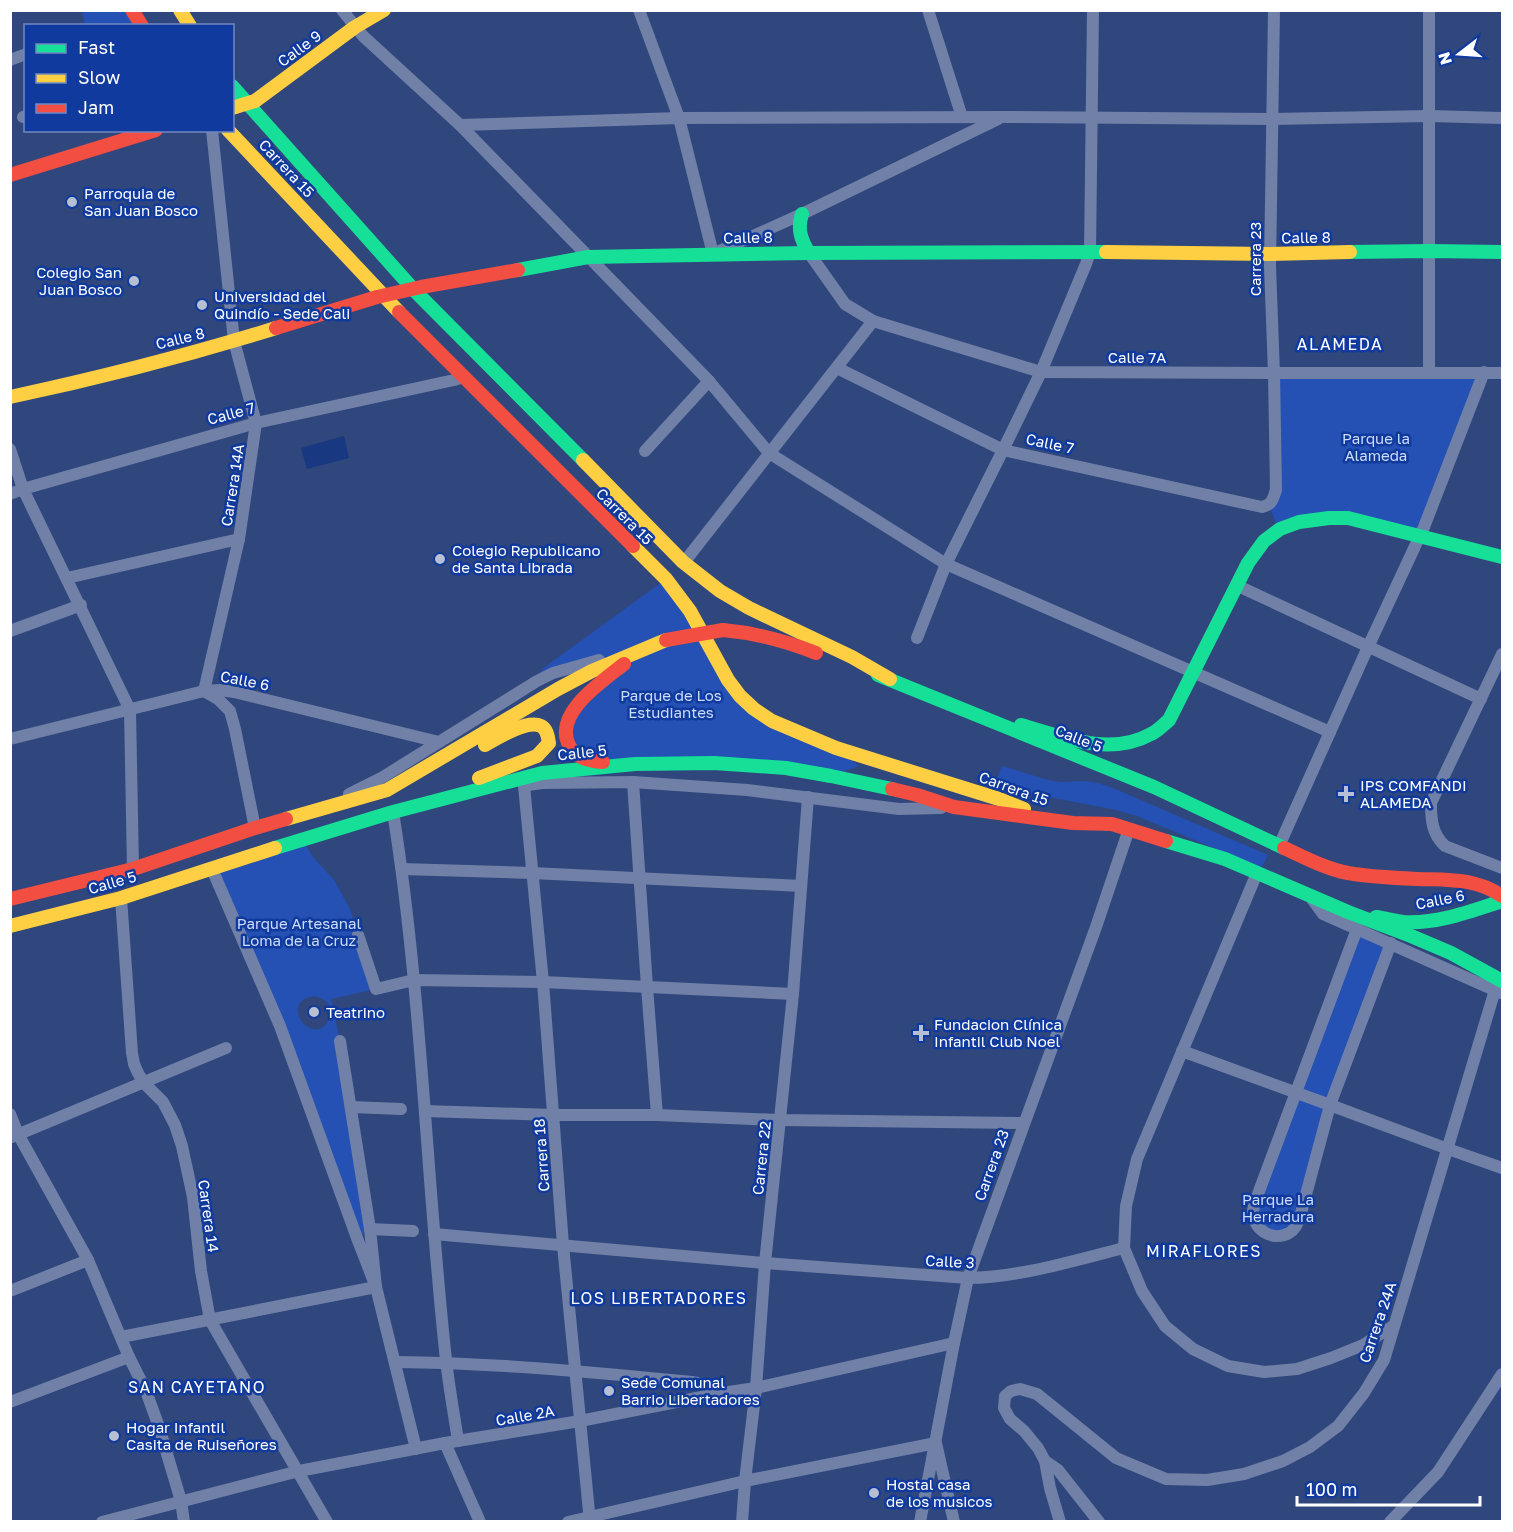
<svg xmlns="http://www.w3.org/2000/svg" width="1513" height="1532" viewBox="0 0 1513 1532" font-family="'Golos Text',sans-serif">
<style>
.green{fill:#2451b3;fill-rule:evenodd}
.water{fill:#183882}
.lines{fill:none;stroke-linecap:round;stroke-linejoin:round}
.street{stroke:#7080a7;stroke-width:12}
.fast{stroke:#16e098;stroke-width:14}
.slow{stroke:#ffcf43;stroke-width:14}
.jam{stroke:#f24e42;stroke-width:14}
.jam-bridge{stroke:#f24e42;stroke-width:14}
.poi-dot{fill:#b7bfd2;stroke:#103a9d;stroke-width:2}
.labels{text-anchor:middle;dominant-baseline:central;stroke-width:5;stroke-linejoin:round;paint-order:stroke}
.street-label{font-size:15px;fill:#fff;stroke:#103a9d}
.poi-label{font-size:15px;fill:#fff;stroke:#103a9d;text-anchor:start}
.park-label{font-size:15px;fill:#cdddfe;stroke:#103a9d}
.neighbourhood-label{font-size:16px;letter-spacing:1.5px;fill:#fff;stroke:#103a9d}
</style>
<rect width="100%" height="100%" fill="#30477d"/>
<g class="green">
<path d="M82,11H132L142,25H85Z"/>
<path d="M1484,372L1420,537L1348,518L1279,530L1269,505L1274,373Z"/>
<path d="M666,579L740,696L836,748L859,766L831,776L583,759L566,726L639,652L538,681L542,669Z"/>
<path d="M1002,766L1048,780L1061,782L1085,781L1098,783L1113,788L1268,855L1261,868L1137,816L1116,810L1001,788L994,785Z"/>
<path d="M302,839L313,857L334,880L350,909L376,989L331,999L340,1041L370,1229L357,1238L280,1026L212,869ZM314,996C326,998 335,1007 329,1019C316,1050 275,1003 314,996Z"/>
<path d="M1357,929L1391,943L1288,1233L1260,1230L1255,1202Z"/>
</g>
<path class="water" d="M344,436L349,458L307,469L301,448Z"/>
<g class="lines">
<g class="street">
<path d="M342,10L363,36L460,125L580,248L709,381L769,453L946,564L1330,732"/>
<path d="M639,10L679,118L713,254L802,214L998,119"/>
<path d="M928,10L962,117"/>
<path d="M1429,10V372"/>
<path d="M10,60L26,54"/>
<path d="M23,117L26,116"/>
<path d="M460,125L679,118L1002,117L1272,119L1429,116L1502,118"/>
<path d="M809,253L845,304L873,321L1041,372L1274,373H1502"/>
<path d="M837,368L1003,450L1262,507C1272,505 1273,499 1276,490L1274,373L1270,266L1274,10"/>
<path d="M10,449L23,489L130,710L133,869"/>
<path d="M645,451L709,381"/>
<path d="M10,494L23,489L256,423L454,380L463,377"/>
<path d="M683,562L689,556L873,321"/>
<path d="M67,578L239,539"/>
<path d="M1236,585L1481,699"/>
<path d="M10,631L81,605"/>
<path d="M917,638L946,564L1003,450L1041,372L1086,264L1090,252L1093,10"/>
<path d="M1502,654L1431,803C1431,820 1432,834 1445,846L1502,868"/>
<path d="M204,691L239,539L256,423L234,341L212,130"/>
<path d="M204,691L218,699L230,711L235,729L255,828"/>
<path d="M10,739L204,691L220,690L234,692L439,742"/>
<path d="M633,782L647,987L657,1115"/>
<path d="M528,785L542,783L633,782L747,790L899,809L941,808"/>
<path d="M524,786L543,982L563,1245L590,1522"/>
<path d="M349,794L383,777L537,681L553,673L599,660"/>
<path d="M397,812H393C422,993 426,1178 446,1360C449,1387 454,1414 458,1441"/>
<path d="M1279,846L1368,647L1424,527L1484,372"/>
<path d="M212,869L280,1026L357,1238L376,1287"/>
<path d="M402,869L532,873L801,886"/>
<path d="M1257,873L1137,1159L1126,1206L1124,1248L1142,1291L1165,1326L1193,1349L1228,1366L1264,1372L1297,1369L1331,1358L1363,1345L1393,1326"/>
<path d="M121,898L132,1053L134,1064L138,1073L144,1083L163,1102L175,1125L182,1146L193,1197L201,1271L210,1320L327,1522"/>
<path d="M1312,899L1323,914L1501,993"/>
<path d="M1357,929L1255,1202C1254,1206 1253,1209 1253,1212C1253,1230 1273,1242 1289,1233C1295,1230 1297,1224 1300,1217L1330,1105L1391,943"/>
<path d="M358,935L376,989L414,980L543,982L793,994"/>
<path d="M340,1041L370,1229L376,1287L416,1449"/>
<path d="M1182,1051L1330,1105L1448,1149L1502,1168"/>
<path d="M351,1107L401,1109"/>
<path d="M425,1111L553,1115H657L779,1120L1024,1123"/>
<path d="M10,1114L18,1134L88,1260L129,1357L146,1391L159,1427L181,1501L184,1522"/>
<path d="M12,1137L226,1048"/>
<path d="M370,1229L413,1231"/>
<path d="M434,1234L765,1263L968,1278C1021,1277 1072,1261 1124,1248"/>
<path d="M10,1291L88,1260"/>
<path d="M121,1337L376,1287"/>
<path d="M395,1362C494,1363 593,1372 692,1382L709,1385L722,1393"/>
<path d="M10,1402L129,1357"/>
<path d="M445,1443L480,1522"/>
<path d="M1045,1461L1058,1470L1099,1522"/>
<path d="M102,1522L299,1471L445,1443L580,1421L722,1393L756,1388L954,1343"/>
<path d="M568,1522L745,1481L936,1443L954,1522"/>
<path d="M742,1522L745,1481L756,1388L765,1263L793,994L808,797"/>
<path d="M920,1522L954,1343L968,1278L1096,927L1129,829"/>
<path d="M1060,1522L1050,1488L1045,1461L1038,1448L1024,1431L1010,1419L1004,1408L1005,1396L1011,1391L1020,1389L1037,1394L1116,1458L1166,1479L1207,1480L1244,1474L1283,1461L1310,1447L1338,1426L1364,1393L1384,1360L1495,990"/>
<path d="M1390,1522L1438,1472L1502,1374"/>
</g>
<g class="fast">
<path d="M232,86L413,289L583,460"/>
<path d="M802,214C797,229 801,240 809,253"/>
<path d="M1350,252L1429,251L1502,252"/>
<path d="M518,270L588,257L809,253L1106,252"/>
<path d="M878,675L1154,787L1284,848"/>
<path d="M1021,725C1062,737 1110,757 1151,734C1158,731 1163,725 1169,720L1248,563L1264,541L1280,529L1299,522L1329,518H1348L1502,557"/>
<path d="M1166,841L1225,859L1348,912L1411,936L1451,953L1502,981"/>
<path d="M275,848L393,812L542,773L635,764L714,763L786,768L831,776L892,789"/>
<path d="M1376,917C1385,918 1395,921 1404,922C1438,924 1471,911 1502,901"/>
</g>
<g class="slow">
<path d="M180,10L190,26"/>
<path d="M232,108L255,101L355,27L384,10"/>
<path d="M228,130L399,312"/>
<path d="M1106,252L1270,254L1350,252"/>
<path d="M10,397C99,378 189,355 276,328"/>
<path d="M583,460L683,562L720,591L749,608L852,657L890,679"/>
<path d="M633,546L666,579L690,611L728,680L740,696L754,709L772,721L836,748L999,799L1024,809"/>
<path d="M479,778L537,756L549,743C548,737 547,729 541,726C527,719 497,738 485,745"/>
<path d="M286,819L387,790L558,689L592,671L666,640"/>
<path d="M10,926L121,898L275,848"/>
</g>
<g class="jam">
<path d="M132,10L142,26"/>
<path d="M10,175L156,130"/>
<path d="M399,312L633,546"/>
<path d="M276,328L377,297L421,287L518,270"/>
<path d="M723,630C756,633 786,641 816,653"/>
<path d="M603,762C589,761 574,758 568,743C555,712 603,681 624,664"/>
<path d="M892,789L917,795L954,807L1073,823L1112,824L1166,841"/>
<path d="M1284,848C1304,857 1326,869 1348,873C1371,877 1395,878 1418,879C1449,880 1475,878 1502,896"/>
<path d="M10,899L133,869L255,828L286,819"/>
</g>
<path class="jam-bridge" d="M666,640L723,630"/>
</g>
<g class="poi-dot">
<circle cx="72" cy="202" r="6"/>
<circle cx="134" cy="281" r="6"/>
<circle cx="202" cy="305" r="6"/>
<circle cx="440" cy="559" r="6"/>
<path d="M1343 785h6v6h6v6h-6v6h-6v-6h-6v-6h6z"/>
<circle cx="314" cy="1012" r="6"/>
<path d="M918 1024h6v6h6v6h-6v6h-6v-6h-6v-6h6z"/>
<circle cx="609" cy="1391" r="6"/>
<circle cx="114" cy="1436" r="6"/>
<circle cx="874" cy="1493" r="6"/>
</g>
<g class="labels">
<g class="street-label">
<text transform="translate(299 48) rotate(-36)">Calle 9</text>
<text transform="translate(287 168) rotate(47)">Carrera 15</text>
<text transform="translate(748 237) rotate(-1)">Calle 8</text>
<text transform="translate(1306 237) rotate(-1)">Calle 8</text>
<text transform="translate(1255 259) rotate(-90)">Carrera 23</text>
<text transform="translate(180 338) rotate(-14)">Calle 8</text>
<text x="1137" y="357">Calle 7A</text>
<text transform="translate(231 413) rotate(-15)">Calle 7</text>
<text transform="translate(1050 443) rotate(12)">Calle 7</text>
<text transform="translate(232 485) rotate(-81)">Carrera 14A</text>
<text transform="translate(625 516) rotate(45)">Carrera 15</text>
<text transform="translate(245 680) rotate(11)">Calle 6</text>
<text transform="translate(1079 738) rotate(22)">Calle 5</text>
<text transform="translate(582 752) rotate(-6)">Calle 5</text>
<text transform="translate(1014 788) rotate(20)">Carrera 15</text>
<text transform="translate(112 882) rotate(-16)">Calle 5</text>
<text transform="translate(1440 899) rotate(-11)">Calle 6</text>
<text transform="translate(541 1155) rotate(-94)">Carrera 18</text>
<text transform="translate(761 1158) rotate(-84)">Carrera 22</text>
<text transform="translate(991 1165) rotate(-70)">Carrera 23</text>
<text transform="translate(209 1216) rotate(82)">Carrera 14</text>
<text transform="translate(950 1261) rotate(3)">Calle 3</text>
<text transform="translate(1377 1322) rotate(-71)">Carrera 24A</text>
<text transform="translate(525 1415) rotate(-10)">Calle 2A</text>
</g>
<g class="poi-label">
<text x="84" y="193">Parroquia de<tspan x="84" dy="17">San Juan Bosco</tspan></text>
<text x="122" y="272" text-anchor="end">Colegio San<tspan x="122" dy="17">Juan Bosco</tspan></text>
<text x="214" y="296">Universidad del<tspan x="214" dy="17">Quindío - Sede Cali</tspan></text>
<text x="452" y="550">Colegio Republicano<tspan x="452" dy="17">de Santa Librada</tspan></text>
<text x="1360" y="785">IPS COMFANDI<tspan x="1360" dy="17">ALAMEDA</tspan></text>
<text x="326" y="1012">Teatrino</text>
<text x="934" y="1024">Fundacion Clínica<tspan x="934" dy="17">Infantil Club Noel</tspan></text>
<text x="621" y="1382">Sede Comunal<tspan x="621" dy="17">Barrio Libertadores</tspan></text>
<text x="126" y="1427">Hogar Infantil<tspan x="126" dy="17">Casita de Ruiseñores</tspan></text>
<text x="886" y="1484">Hostal casa<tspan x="886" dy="17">de los musicos</tspan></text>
</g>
<g class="park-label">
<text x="1376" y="438">Parque la<tspan x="1376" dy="17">Alameda</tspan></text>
<text x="671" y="695">Parque de Los<tspan x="671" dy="17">Estudiantes</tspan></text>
<text x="299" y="923">Parque Artesanal<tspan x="299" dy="17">Loma de la Cruz</tspan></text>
<text x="1278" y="1199">Parque La<tspan x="1278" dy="17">Herradura</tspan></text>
</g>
<g class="neighbourhood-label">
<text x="1340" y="344">ALAMEDA</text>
<text x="1204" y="1251">MIRAFLORES</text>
<text x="659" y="1298">LOS LIBERTADORES</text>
<text x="197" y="1387">SAN CAYETANO</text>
</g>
</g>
<rect width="1513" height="1532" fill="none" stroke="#ffffff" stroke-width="24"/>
<rect x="24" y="24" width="210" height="108" fill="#103a9d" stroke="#7089c4" stroke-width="1.5"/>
<rect x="36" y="44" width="30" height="9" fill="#16e098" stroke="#7089c4" stroke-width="1.5"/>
<text x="78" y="54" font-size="18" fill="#ffffff">Fast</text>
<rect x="36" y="74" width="30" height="9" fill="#ffcf43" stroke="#7089c4" stroke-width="1.5"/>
<text x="78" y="84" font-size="18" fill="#ffffff">Slow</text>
<rect x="36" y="104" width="30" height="9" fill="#f24e42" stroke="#7089c4" stroke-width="1.5"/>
<text x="78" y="114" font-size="18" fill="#ffffff">Jam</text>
<g transform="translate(1459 54) rotate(253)" stroke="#103a9d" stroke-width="4.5" paint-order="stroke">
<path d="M0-4.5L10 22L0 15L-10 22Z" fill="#ffffff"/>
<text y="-9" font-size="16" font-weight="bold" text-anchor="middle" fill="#ffffff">N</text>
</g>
<path d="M1297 1496v9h183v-9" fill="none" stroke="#ffffff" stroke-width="3"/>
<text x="1306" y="1496" font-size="18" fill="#ffffff" stroke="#103a9d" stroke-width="4.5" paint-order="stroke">100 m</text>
</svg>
